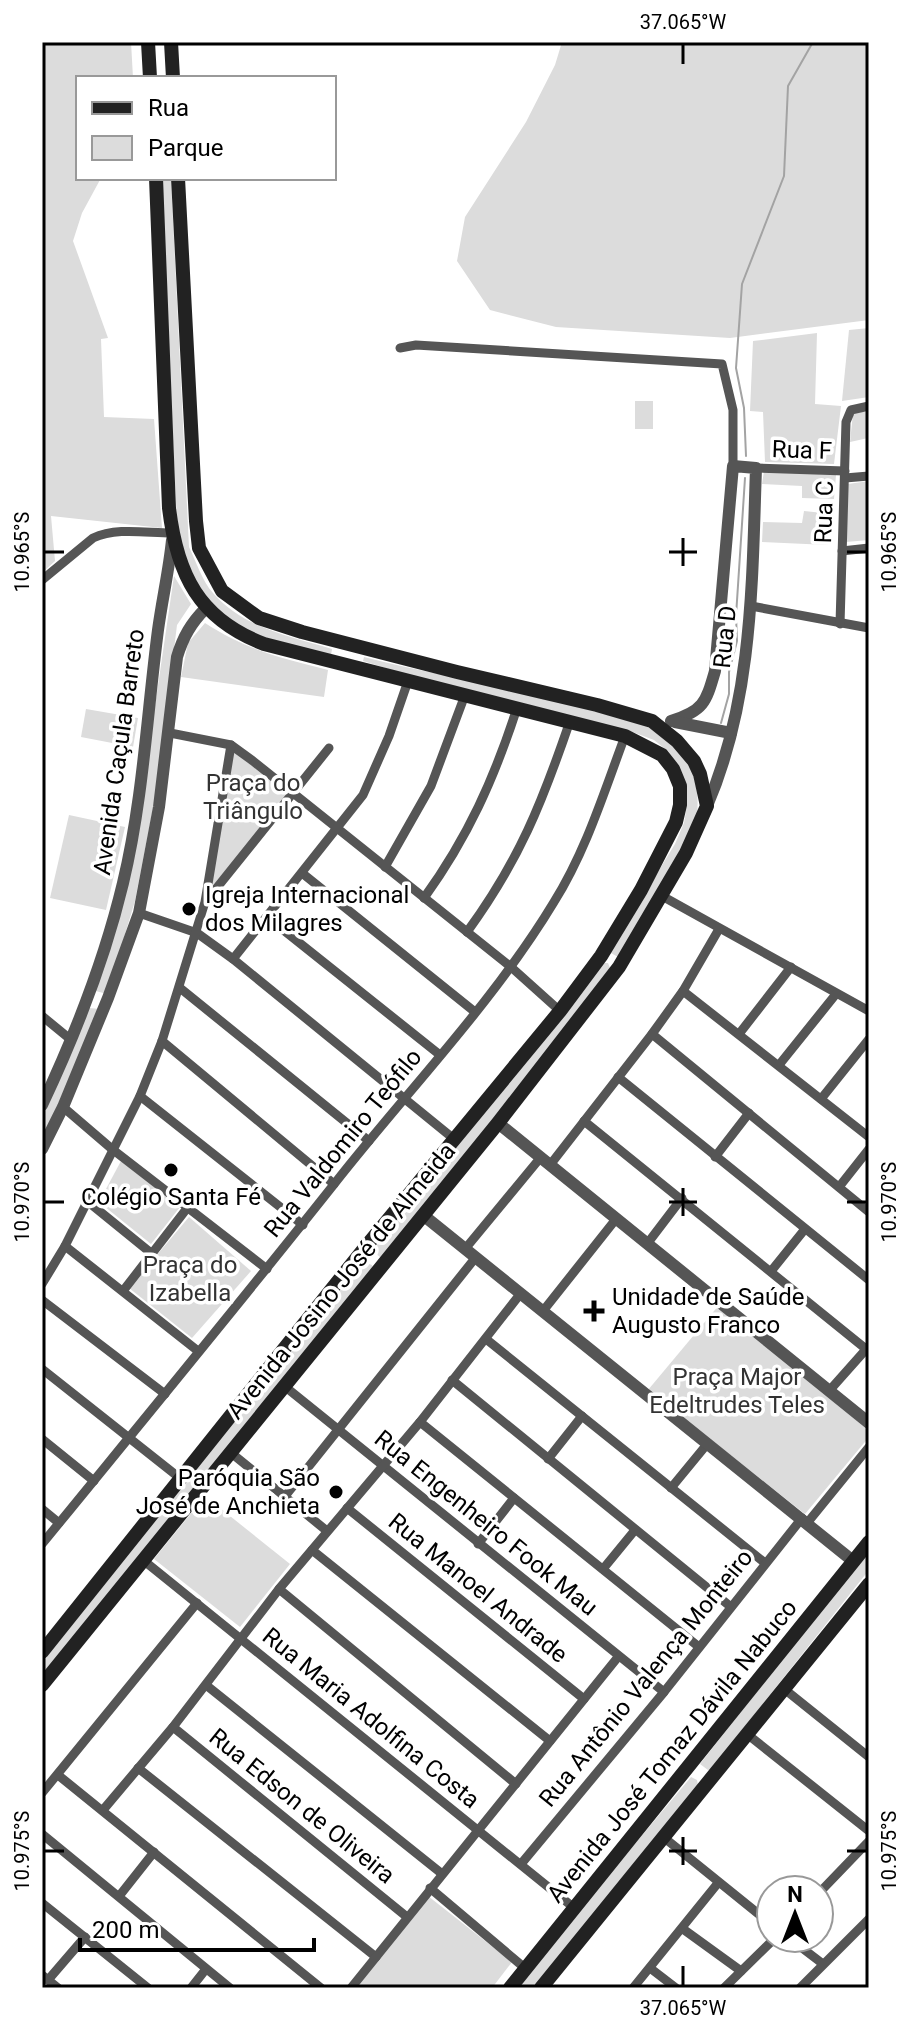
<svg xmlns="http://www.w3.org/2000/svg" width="911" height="2030" viewBox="0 0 911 2030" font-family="Roboto,sans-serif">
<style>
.green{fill:#dcdcdc}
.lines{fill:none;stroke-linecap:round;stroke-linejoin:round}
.stream{stroke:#a3a3a3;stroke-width:2}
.minor{stroke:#555;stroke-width:9}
.tertiary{stroke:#555;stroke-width:12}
.secondary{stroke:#222;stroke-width:14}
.ticks{fill:none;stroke:#000;stroke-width:3}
.poi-dot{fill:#000;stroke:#fff;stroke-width:3}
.labels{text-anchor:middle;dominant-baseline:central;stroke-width:7;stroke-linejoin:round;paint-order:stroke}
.street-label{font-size:24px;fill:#000;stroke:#fff}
.park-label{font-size:24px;fill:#333;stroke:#fff}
.poi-label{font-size:24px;fill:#000;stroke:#fff;text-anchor:start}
.neatline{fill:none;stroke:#000;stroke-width:3}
.ticks-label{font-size:20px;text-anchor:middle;fill:#000}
</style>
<rect width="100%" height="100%" fill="#fff"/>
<g class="green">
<path d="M42,42H131L133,78H78V178H101L82,213L73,241L108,338L101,339L104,417L154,419L162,528L51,516L55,561L42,573Z"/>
<path d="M562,42H869V320L730,338L556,327L490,310L457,261L465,217L526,122L555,65Z"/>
<path d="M160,178H171L189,547C196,561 202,581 213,593C243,628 290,636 332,649L331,655L239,631L205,600L178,542Z"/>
<path d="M869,328V397L842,401L849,330Z"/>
<path d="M817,333L815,404L841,406L834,464L765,462L763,412L750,411L753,341Z"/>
<rect x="635" y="401" width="18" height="28"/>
<path d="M869,411V441L868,438L850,442L853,413Z"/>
<path d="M764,471L836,475L834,499L802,498V486L762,484Z"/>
<path d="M869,481V540L846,542L848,484Z"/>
<path d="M804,511L833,514L828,545L762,542L763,522L802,523Z"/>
<path d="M174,576L191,604L177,625L157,787L135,901L107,994L92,990L144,781Z"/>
<path d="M205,623C247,650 280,658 328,670L324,697L181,677L188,643Z"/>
<path d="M364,657C446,678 532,689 613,716C627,720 647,723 659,731C693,754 703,790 695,827L620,958L609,952L675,844L684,823L687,805L686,789L669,752L654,740L630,731L418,678L363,661Z"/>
<path d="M86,709L138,718L133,747L81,737Z"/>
<path d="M234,750L289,794L210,889Z"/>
<path d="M69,815L125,827L106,910L50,898Z"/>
<path d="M602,963H608L612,973L381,1258L373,1251L376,1246Z"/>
<path d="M89,1008L100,1009L42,1140V1109Z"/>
<path d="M121,1161L180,1207L151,1244L99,1202Z"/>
<path d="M189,1217L251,1271L192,1338L129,1288Z"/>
<path d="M363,1262L372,1265L374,1271L42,1680V1659Z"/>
<path d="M719,1305L869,1431V1437L805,1514L648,1390Z"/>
<path d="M205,1496L290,1564L240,1627L154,1559Z"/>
<path d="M869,1549V1570L711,1769L708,1770L700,1764Z"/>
<path d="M691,1777L697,1780L698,1785L534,1988H514Z"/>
<path d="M428,1896L512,1962L492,1988H353Z"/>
</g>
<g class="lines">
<g class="stream">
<path d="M746,456L744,408L736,368L742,284L784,176L788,86L813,42"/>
<path d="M721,723L729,694V672L737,641L736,616L745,478"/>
</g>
<g class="minor">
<path d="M400,348L416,345L722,364L733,410V466"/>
<path d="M756,468L845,471"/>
<path d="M845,478L869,476"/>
<path d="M842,551L869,548"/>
<path d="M42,580L93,538C117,527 146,533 172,533"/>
<path d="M751,606L869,628"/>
<path d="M840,624L846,422L851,410L869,406"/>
<path d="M170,733L231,745L253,761L511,967L560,1011"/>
<path d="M385,867L431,786L465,695"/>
<path d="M302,873L475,1012"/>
<path d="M662,896L869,1011"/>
<path d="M424,898C468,837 494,779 517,708"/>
<path d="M207,900L329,748"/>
<path d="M139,913L197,933L233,959L454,1139"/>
<path d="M267,917L440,1055"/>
<path d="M467,932C519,861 542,803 570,721"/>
<path d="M233,959L363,795L389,736L408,681"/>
<path d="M180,988L369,1141"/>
<path d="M683,991L869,1137"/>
<path d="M42,1016L70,1039"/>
<path d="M652,1034L869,1212"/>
<path d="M739,1034L791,967"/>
<path d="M162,1041L334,1184"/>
<path d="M779,1065L836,994"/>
<path d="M618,1077L869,1280"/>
<path d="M140,1096L303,1225"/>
<path d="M821,1099L869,1039"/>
<path d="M63,1107L112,1149L267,1269"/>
<path d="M584,1121L866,1349"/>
<path d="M715,1157L749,1113"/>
<path d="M550,1165L652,1034L683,991L719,929"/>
<path d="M839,1187L869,1149"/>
<path d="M87,1201L151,1253"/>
<path d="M647,1244L682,1198"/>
<path d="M65,1246L198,1351"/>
<path d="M465,1249L541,1157"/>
<path d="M772,1270L805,1229"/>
<path d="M42,1284L65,1246L140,1096L162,1041L205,902L231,745"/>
<path d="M123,1291L188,1207"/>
<path d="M42,1300L165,1394"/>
<path d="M543,1311L616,1219"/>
<path d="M486,1339L765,1563"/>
<path d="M42,1369L181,1479"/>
<path d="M452,1380L731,1607"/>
<path d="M283,1385L664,1692"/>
<path d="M829,1391L869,1346"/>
<path d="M420,1422L699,1647"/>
<path d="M42,1439L94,1481"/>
<path d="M230,1452L327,1531"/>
<path d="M548,1459L582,1416"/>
<path d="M671,1488L708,1443"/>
<path d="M286,1495L476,1257"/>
<path d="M347,1508L584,1699"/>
<path d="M42,1509L59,1523"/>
<path d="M808,1522L869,1447"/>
<path d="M42,1544C140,1424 239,1304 335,1183C408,1090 493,1003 554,902C586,851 604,792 625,736"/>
<path d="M478,1544L514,1498"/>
<path d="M312,1550L550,1741"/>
<path d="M143,1560L573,1907"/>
<path d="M603,1569L635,1530"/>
<path d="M279,1589L516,1784"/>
<path d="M206,1685L441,1873"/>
<path d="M783,1688L869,1757"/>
<path d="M173,1727L407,1917"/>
<path d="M747,1734L869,1831"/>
<path d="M138,1768L376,1957"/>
<path d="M58,1775L321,1988"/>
<path d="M42,1793L197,1603"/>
<path d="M103,1810L173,1727L279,1589L420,1422L521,1293"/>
<path d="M42,1834L230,1988"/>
<path d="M662,1836L771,1924"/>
<path d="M521,1864L664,1692L802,1518"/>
<path d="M430,1888L526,1969"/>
<path d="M819,1893L869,1841"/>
<path d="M120,1895L154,1852"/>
<path d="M42,1903L148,1988"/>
<path d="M683,1929L741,1971"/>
<path d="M789,1938L823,1964"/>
<path d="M650,1968L676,1988"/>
<path d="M42,1975L58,1988"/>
<path d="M48,1980L85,1937"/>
<path d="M191,1988L206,1969"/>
<path d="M351,1988L618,1657"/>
<path d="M633,1988L718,1883"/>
<path d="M724,1988L775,1938"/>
<path d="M800,1988L869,1919"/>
</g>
<g class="tertiary">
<path d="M671,721C704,711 706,702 715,671L733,466L756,468C752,582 753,699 707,806"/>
<path d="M675,722L731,733"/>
<path d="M42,1105C75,1035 105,958 123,883C143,800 147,714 158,630C162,600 169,570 172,540"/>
<path d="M498,1123L869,1423"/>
<path d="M42,1149L63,1107L108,998L139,913L159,807L177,657C183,637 191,623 206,608"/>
<path d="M423,1215L853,1561"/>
</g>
<g class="secondary">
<path d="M148,42L150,78"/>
<path d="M171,42L173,78"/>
<path d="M42,1652L363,1250L560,1011L601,956L641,890L676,822L680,805V786L673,769L662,755L625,736L264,644C199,619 177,575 169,508L156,178"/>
<path d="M42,1685L498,1123L619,967L686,853L707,806L700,774L694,761L677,741L652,721L597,705L457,672L302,632L259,618L222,591L199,548L196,521L178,178"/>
<path d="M510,1988L869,1542"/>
<path d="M541,1988L869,1584"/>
</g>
</g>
<path class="ticks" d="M683,44V64M683,538V566M44,552H64M669,552H697M847,552H867M683,1188V1216M44,1202H64M669,1202H697M847,1202H867M683,1837V1865M44,1851H64M669,1851H697M847,1851H867M683,1966V1986"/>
<g class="poi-dot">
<circle cx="189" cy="909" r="8"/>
<circle cx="171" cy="1170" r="8"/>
<path d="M590 1299h8v8h8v8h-8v8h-8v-8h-8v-8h8z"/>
<circle cx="336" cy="1492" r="8"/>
</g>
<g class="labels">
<g class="street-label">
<text transform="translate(802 450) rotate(2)">Rua F</text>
<text transform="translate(824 512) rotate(-88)">Rua C</text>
<text transform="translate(725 637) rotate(-84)">Rua D</text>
<text transform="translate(119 752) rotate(-82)">Avenida Caçula Barreto</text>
<text transform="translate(343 1143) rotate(-51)">Rua Valdomiro Teófilo</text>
<text transform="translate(341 1281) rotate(-51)">Avenida Josino José de Almeida</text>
<text transform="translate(486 1523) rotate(39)">Rua Engenheiro Fook Mau</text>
<text transform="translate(478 1588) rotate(39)">Rua Manoel Andrade</text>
<text transform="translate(646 1678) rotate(-51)">Rua Antônio Valença Monteiro</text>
<text transform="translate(371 1718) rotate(39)">Rua Maria Adolfina Costa</text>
<text transform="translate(672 1751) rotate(-51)">Avenida José Tomaz Dávila Nabuco</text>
<text transform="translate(302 1806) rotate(39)">Rua Edson de Oliveira</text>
</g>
<g class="park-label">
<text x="253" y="783">Praça do<tspan x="253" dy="28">Triângulo</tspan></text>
<text x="190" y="1265">Praça do<tspan x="190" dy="28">Izabella</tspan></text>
<text x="737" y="1377">Praça Major<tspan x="737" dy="28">Edeltrudes Teles</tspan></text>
</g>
<g class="poi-label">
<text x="205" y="895">Igreja Internacional<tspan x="205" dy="28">dos Milagres</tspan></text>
<text x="171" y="1197" text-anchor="middle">Colégio Santa Fé</text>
<text x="612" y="1297">Unidade de Saúde<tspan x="612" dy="28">Augusto Franco</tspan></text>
<text x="320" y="1478" text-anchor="end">Paróquia São<tspan x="320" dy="28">José de Anchieta</tspan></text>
</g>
</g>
<rect width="911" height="2030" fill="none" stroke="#ffffff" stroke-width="88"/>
<rect x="76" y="76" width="260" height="104" fill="#ffffff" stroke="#999999" stroke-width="2"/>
<rect x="92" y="102" width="40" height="12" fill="#222222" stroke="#999999" stroke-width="2"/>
<text x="148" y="116" font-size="24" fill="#000000">Rua</text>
<rect x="92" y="136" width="40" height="24" fill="#dcdcdc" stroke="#999999" stroke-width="2"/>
<text x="148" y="156" font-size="24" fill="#000000">Parque</text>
<g transform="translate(795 1914)"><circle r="38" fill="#ffffff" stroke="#999999" stroke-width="2"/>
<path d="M0-6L14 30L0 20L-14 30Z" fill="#000000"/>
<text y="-12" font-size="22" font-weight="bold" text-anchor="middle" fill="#000000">N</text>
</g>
<path d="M80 1938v12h234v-12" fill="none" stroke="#000000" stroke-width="4"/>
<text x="92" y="1938" font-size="24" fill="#000000" stroke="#ffffff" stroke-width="6" paint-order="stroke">200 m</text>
<rect x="44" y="44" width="823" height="1942" class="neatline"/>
<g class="ticks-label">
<text x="683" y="29">37.065°W</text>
<text transform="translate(22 552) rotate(-90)" y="7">10.965°S</text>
<text transform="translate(889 552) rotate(-90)" y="7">10.965°S</text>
<text transform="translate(22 1202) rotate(-90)" y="7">10.970°S</text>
<text transform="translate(889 1202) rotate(-90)" y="7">10.970°S</text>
<text transform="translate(22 1851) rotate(-90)" y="7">10.975°S</text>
<text transform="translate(889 1851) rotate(-90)" y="7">10.975°S</text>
<text x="683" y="2015">37.065°W</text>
</g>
</svg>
